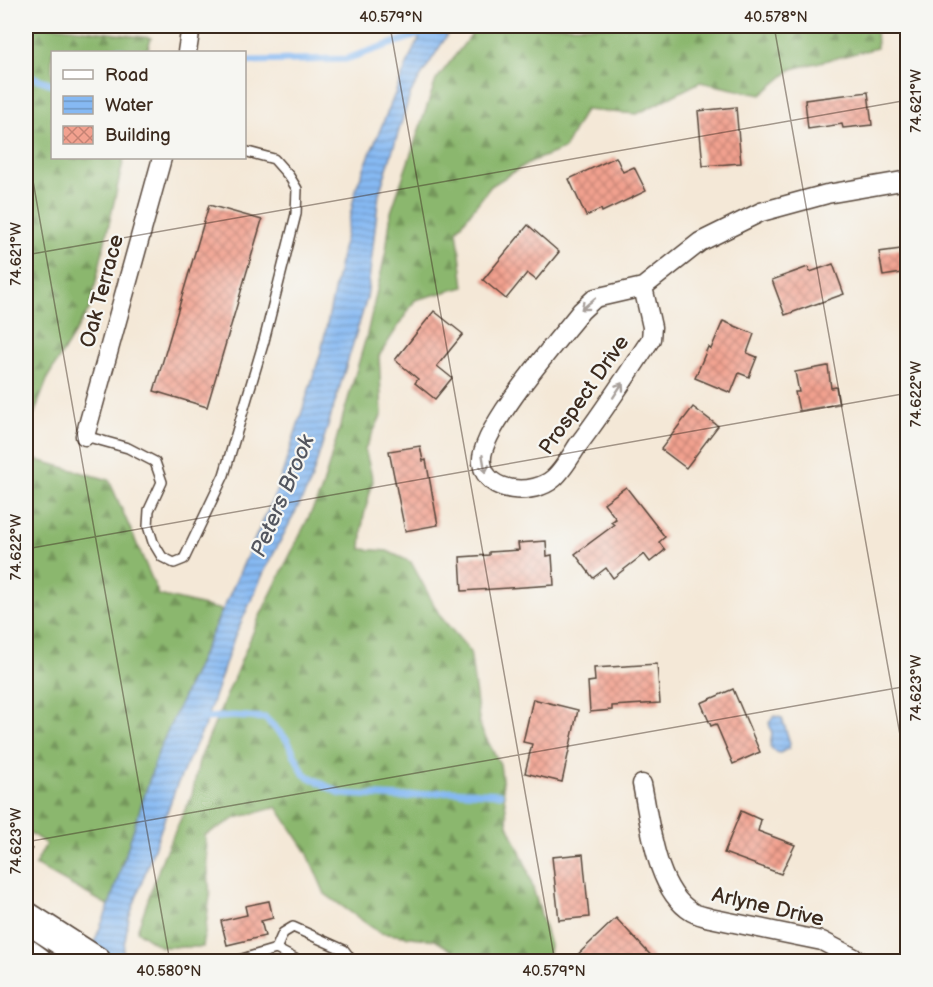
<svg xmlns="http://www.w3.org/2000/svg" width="933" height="987" viewBox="0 0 933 987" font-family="'Balsamiq Sans',sans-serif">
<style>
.forest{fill:url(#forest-firs);stroke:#637046;stroke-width:1.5}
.water{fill:url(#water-rules);stroke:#607288;stroke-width:1.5}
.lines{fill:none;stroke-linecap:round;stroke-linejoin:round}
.stream{stroke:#86b9f3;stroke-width:7}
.building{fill:url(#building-cross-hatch)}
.service-casing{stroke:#57463a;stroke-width:12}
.minor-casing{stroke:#57463a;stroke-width:21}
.trunk-casing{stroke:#57463a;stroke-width:33}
.path{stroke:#57463a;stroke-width:4;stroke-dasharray:4.5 4.5;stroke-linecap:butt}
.service{stroke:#fff;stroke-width:9}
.minor{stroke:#fff;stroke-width:18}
.trunk{stroke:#fff;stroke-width:30}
.oneway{stroke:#a79f9a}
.ticks{fill:none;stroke:#3b2a1e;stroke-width:1.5;stroke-opacity:0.45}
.labels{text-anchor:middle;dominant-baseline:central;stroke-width:4.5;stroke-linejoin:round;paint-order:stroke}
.street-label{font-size:21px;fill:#3b2a1e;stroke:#f6f6f2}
.water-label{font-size:22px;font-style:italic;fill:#52555e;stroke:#f6f6f2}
.neatline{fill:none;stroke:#3b2a1e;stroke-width:2}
.ticks-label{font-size:15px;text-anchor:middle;fill:#3b2a1e}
</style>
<defs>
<pattern id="forest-firs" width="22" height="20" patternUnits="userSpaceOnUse" patternTransform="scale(1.5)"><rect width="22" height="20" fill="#8bb76e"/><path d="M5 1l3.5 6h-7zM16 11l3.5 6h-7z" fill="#73955a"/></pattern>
<pattern id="water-rules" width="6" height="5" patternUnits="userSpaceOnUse" patternTransform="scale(1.5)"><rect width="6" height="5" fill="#86b9f3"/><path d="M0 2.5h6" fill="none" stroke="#6f97c4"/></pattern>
<pattern id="building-cross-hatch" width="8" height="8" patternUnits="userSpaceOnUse" patternTransform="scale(1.5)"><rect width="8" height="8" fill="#f2a18f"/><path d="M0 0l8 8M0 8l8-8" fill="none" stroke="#c58374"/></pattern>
</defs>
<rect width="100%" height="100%" fill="#f6f6f2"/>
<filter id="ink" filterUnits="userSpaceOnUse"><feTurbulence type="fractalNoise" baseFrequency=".0167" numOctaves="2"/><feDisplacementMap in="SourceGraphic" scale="12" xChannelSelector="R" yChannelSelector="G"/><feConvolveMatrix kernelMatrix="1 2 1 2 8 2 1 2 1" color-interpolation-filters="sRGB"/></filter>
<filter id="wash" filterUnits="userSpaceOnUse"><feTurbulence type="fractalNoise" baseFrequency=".008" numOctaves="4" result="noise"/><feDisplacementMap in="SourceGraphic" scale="24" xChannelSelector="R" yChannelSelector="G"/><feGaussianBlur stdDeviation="1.35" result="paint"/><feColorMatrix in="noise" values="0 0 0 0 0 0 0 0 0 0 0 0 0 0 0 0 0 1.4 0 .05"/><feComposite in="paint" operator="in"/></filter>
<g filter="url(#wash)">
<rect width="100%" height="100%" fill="#f4e8d7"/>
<g class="forest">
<path d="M26,26H54L151,38L147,52H52V158H124L90,308L49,375L26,435Z"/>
<path d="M478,26H876L877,48L792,69L761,95L700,82L637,114L585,110L564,149L530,162L491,186L457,230L464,287L415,300L379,356L382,414L365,449L373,481L363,519L361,549L387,551L411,562L440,616L470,651L480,727L500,764L508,825L527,868L550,945L548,961H469L435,940L380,933L325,894L307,852L277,807L236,818L205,835L210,896L203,947H161L137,931L163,857L192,795L199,761L238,668L259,618L321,492L367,334L386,251L391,212L436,80Z"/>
<path d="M26,457L109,480L159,595L222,610L159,750L109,906L35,865L46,844L26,830Z"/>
</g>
<g class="water">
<path d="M426,26H453L411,92L379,194L367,298L310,484L264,572L234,638L204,727L176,787L129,918L121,961L86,962L109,906L159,750L277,490L321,352L356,188L413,50Z"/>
<path d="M774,716L782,718L790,743L789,748L780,753L776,752L770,747L772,734L769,723Z"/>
</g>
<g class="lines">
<g class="stream">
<path d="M116,52L118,50L124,52"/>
<path d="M244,61L346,59L429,31"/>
<path d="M26,75L52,84"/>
<path d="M201,714L207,718L233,716L265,718L287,740L304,774L341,794L403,797L450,791L500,794"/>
</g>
</g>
<g id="blocks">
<g class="building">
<path d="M868,92L872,125L843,128L842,124L808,129L805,100Z"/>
<path d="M736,107L741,163L703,166L698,111Z"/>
<path d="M616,157L623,172L634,167L646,191L602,212L601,209L586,216L569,179Z"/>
<path d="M209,205L262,220L207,407L154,391Z"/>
<path d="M528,225L559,252L536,280L527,273L506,299L483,280Z"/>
<path d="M908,248V272L883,276L879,252Z"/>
<path d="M833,264L844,294L785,315L772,280L808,267L810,272Z"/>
<path d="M434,311L463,334L437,366L452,378L435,399L415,383L418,379L395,360Z"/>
<path d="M723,321L754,334L747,353L757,357L749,377L739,373L731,393L695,378L708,347L711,349Z"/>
<path d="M828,366L831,388L836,387L839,404L799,411L795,392H799L795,372Z"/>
<path d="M693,407L718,426L686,468L661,449Z"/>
<path d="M420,446L423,461L426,460L438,525L405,531L389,451Z"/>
<path d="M626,487L665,537L659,542L665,550L650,562L644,554L613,578L606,568L593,578L575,554L614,525L611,522L616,519L604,503Z"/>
<path d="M546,541L547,556L552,555L554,585L462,591L460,557L489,555V552L519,550L518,543Z"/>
<path d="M657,664L660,703L612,706V710L590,712L588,682L595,681L594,668Z"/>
<path d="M733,689L760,752L733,764L716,724L711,726L701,703Z"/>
<path d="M533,699L578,710L562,782L525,773L532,744L523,742Z"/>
<path d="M741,811L761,820L758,831L795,845L781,874L724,853Z"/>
<path d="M583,854L589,917L559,920L552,857Z"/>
<path d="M269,901L273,918L261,921L265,936L227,945L221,921L247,915L245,906Z"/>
<path d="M616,918L657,962H570Z"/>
</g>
</g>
</g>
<g filter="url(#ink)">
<use href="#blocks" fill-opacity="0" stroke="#57463a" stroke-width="1.5"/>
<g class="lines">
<g class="service-casing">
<g id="service">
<path d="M85,436L128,448L155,462L162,482L149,510L148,526L153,542L162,557L174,563L184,559L224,475L264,341L296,214L297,189L289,176L274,159L244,151"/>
<path d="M276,949L283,933L293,927L344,950L353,962"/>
<path d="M232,962L276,949L301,962"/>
</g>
</g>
<g class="minor-casing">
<g id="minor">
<path d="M187,52L191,26"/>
<path d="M643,287L652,327L651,339C627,375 604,411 578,445C571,456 563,470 554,478C534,496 486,494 482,463C477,432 560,338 581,311L595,298L643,287L700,242L761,212L827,194L908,180"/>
<path d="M85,436L162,158"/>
<path d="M642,784C650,822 655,890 692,912C697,915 704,916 710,918L822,941L862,962"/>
</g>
</g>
<g class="trunk-casing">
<g id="trunk">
<path d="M26,917L96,962"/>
<path d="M26,954L37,962"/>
</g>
</g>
<path class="path" d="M26,842L32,846L26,856"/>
<use href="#service" class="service"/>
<use href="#minor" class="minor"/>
<use href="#trunk" class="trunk"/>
</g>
<defs><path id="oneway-shaft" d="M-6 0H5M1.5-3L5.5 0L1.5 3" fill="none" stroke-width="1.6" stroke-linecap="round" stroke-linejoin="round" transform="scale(1.5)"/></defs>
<g class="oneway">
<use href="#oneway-shaft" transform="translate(588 304) rotate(140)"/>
<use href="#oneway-shaft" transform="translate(618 390) rotate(-57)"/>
<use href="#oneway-shaft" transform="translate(484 464) rotate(80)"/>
</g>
</g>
<path class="ticks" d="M390,26L555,962M774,26L908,780M26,141L170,962M26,255L908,100M26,549L908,393M26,842L908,686"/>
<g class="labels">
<g class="street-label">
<text transform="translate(102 291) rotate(-75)">Oak Terrace</text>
<text transform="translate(584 395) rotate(-55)">Prospect Drive</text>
<text transform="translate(768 907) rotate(13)">Arlyne Drive</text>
</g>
<g class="water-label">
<text transform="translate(283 496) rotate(-67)">Peters Brook</text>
</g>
</g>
<rect width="933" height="987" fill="none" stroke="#f6f6f2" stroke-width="66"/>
<rect x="51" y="51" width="195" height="108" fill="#f6f6f2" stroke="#aba49d" stroke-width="1.5"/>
<rect x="63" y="70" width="30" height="9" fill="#ffffff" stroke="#aba49d" stroke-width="1.5"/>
<text x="105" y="81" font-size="18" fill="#3b2a1e">Road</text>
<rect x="63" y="96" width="30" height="18" fill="url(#water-rules)" stroke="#aba49d" stroke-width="1.5"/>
<text x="105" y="111" font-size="18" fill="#3b2a1e">Water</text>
<rect x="63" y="126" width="30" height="18" fill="url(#building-cross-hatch)" stroke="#aba49d" stroke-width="1.5"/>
<text x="105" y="141" font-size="18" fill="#3b2a1e">Building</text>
<rect x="33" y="33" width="867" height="921" class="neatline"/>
<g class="ticks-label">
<text x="391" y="22">40.579°N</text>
<text x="776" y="22">40.578°N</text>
<text transform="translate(916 101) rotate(-90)" y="5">74.621°W</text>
<text transform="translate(16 254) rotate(-90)" y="5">74.621°W</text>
<text transform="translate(916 394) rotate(-90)" y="5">74.622°W</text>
<text transform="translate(16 547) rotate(-90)" y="5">74.622°W</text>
<text transform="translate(916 688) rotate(-90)" y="5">74.623°W</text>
<text transform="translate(16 841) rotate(-90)" y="5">74.623°W</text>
<text x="169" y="976">40.580°N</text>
<text x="554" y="976">40.579°N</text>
</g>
</svg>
